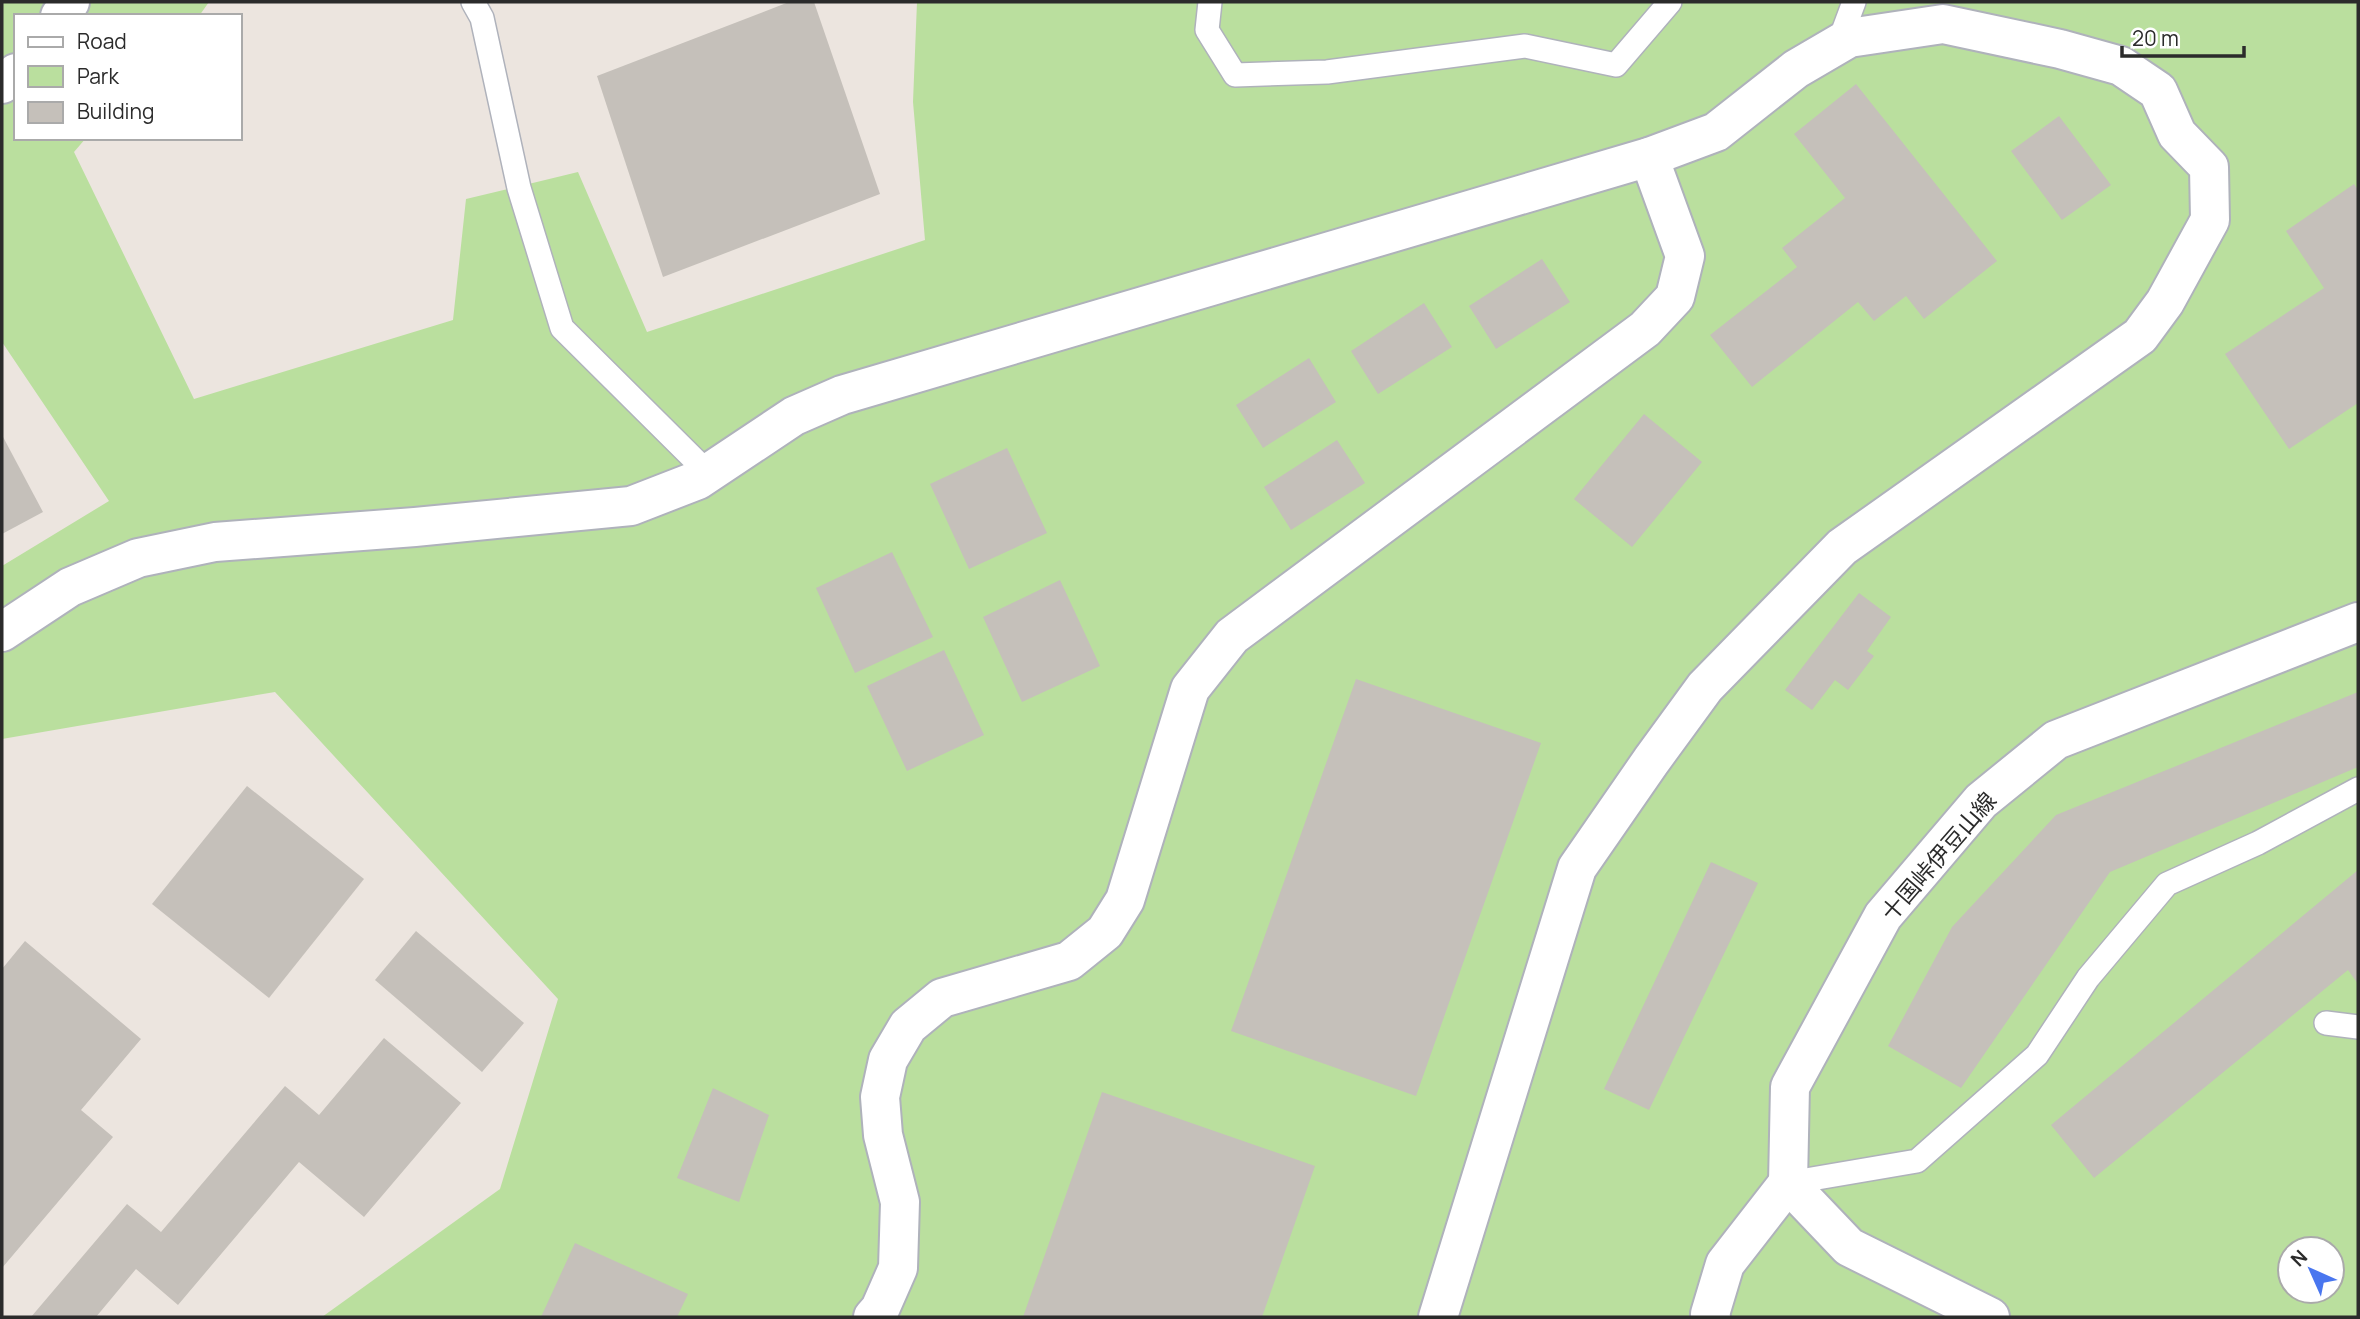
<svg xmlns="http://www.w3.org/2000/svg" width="2360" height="1319" viewBox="0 0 2360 1319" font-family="Manrope,'Noto Sans JP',sans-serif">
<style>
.green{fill:#badf9e;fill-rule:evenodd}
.building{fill:#c5c0ba}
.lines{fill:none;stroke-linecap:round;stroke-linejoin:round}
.service-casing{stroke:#afb2bb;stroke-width:26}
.tertiary-casing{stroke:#afb2bb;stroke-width:42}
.secondary-casing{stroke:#afb2bb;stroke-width:42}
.service{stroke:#fff;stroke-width:23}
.tertiary{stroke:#fff;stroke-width:38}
.secondary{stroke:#fff;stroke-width:38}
.labels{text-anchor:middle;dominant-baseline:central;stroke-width:7;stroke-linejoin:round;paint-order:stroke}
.street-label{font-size:23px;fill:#2b2b2b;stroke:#fff}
</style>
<rect width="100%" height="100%" fill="#ece5df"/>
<path class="green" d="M2,2H209L199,16H16V138H86L74,152L194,399L453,320L466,199L578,172L647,332L925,240L913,102L917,2H2358V1317H322L500,1189L558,999L275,692L2,739V566L109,501L2,342ZM2290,1249H2332V1291H2290Z"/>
<g class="building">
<path d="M789,2H814L880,194L663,277L597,76Z"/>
<path d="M1856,84L1997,261L1924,319L1906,296L1874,321L1858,302L1752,387L1710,335L1797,267L1782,248L1845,198L1794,134Z"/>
<path d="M2059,116L2111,185L2062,220L2011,151Z"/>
<path d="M2354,184L2358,190V403L2289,449L2225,354L2324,288L2286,231Z"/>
<path d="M1542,259L1570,302L1496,349L1469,306Z"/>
<path d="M1424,303L1452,347L1378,394L1351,351Z"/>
<path d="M1309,358L1336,402L1263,448L1236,405Z"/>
<path d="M1644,414L1702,462L1632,547L1574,499Z"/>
<path d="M2,435L43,512L2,534Z"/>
<path d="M1337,440L1365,483L1291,530L1264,487Z"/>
<path d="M1007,448L1047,533L969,569L930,484Z"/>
<path d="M892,552L933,637L855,673L816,588Z"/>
<path d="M1060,580L1100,666L1022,702L983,617Z"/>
<path d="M1859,593L1891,617L1867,651L1874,656L1848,690L1835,680L1812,710L1785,690Z"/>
<path d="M944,650L984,735L907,771L867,686Z"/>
<path d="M1356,679L1541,743L1416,1096L1231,1031Z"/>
<path d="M2358,692V767L2110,872L1961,1088L1888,1046L1952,927L2056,815Z"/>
<path d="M247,786L364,879L269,998L152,904Z"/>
<path d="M1711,862L1758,883L1649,1110L1604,1089Z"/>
<path d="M2358,870V984L2348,970L2094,1178L2051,1125Z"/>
<path d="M416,931L524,1023L482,1072L375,980Z"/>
<path d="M25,941L141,1039L81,1110L113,1137L2,1268V969Z"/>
<path d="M384,1038L461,1103L364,1217L299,1162L178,1305L136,1269L96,1317H31L127,1204L161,1232L285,1086L319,1115Z"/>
<path d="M713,1088L769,1115L739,1202L677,1178Z"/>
<path d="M1102,1092L1315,1166L1262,1317H1023Z"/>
<path d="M575,1243L688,1294L677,1317H541Z"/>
</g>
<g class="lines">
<g class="service-casing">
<g id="service">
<path d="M473,2L482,18L519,188L562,328L708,473"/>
<path d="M1210,2L1207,30L1235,75L1327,72L1525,46L1616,65L1670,2"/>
<path d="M1838,45L1854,2"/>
<path d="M2326,1023L2358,1027"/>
<path d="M1788,1183L1917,1161L2037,1055L2088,978L2167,884L2258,843L2358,789"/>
</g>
</g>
<g class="tertiary-casing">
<g id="tertiary">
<path d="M60,16L70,2"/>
<path d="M2,84L16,73"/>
<path d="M2,632L70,587L138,558L215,542L415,527L631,506L698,480L794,416L842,395L1649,157L1716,132L1796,69L1849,38L1943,24L2060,49L2121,66L2158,91L2177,134L2209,167L2210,220L2165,302L2140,336L1842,547L1705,687L1651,761L1577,868L1438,1317"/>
<path d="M873,1317L880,1309L898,1268L900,1202L883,1135L880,1097L888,1060L908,1026L942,998L1069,961L1105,932L1125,900L1190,689L1232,636L1645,329L1675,297L1685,256L1649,157"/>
<path d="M1711,1317L1710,1314L1725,1264L1788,1183"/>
</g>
</g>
<g class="secondary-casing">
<path id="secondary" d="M1990,1317L1849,1247L1788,1183L1790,1087L1883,916L1981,801L2056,740L2358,622"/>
</g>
<use href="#service" class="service"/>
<use href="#tertiary" class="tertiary"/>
<use href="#secondary" class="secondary"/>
</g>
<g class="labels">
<g class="street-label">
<text transform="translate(1938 856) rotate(-49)">十国峠伊豆山線</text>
</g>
</g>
<rect width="2360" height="1319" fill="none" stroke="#2b2b2b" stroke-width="7"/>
<rect x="14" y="14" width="228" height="126" fill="#ffffff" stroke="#aaaaaa" stroke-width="2"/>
<rect x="28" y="37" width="35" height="10" fill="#ffffff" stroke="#aaaaaa" stroke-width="2"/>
<text x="77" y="49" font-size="21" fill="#2b2b2b">Road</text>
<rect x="28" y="66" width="35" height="21" fill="#badf9e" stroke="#aaaaaa" stroke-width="2"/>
<text x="77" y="84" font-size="21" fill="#2b2b2b">Park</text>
<rect x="28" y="102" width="35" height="21" fill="#c5c0ba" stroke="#aaaaaa" stroke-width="2"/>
<text x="77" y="119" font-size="21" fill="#2b2b2b">Building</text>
<g transform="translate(2311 1270) rotate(315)"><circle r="33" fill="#ffffff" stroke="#aaaaaa" stroke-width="2"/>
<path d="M0-5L12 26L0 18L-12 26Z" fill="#4976ef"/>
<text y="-10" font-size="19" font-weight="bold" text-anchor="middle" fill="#2b2b2b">N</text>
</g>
<path d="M2122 46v10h122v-10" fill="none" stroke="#2b2b2b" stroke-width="3.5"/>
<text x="2132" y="46" font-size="21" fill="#2b2b2b" stroke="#ffffff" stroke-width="5" paint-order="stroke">20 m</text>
</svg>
